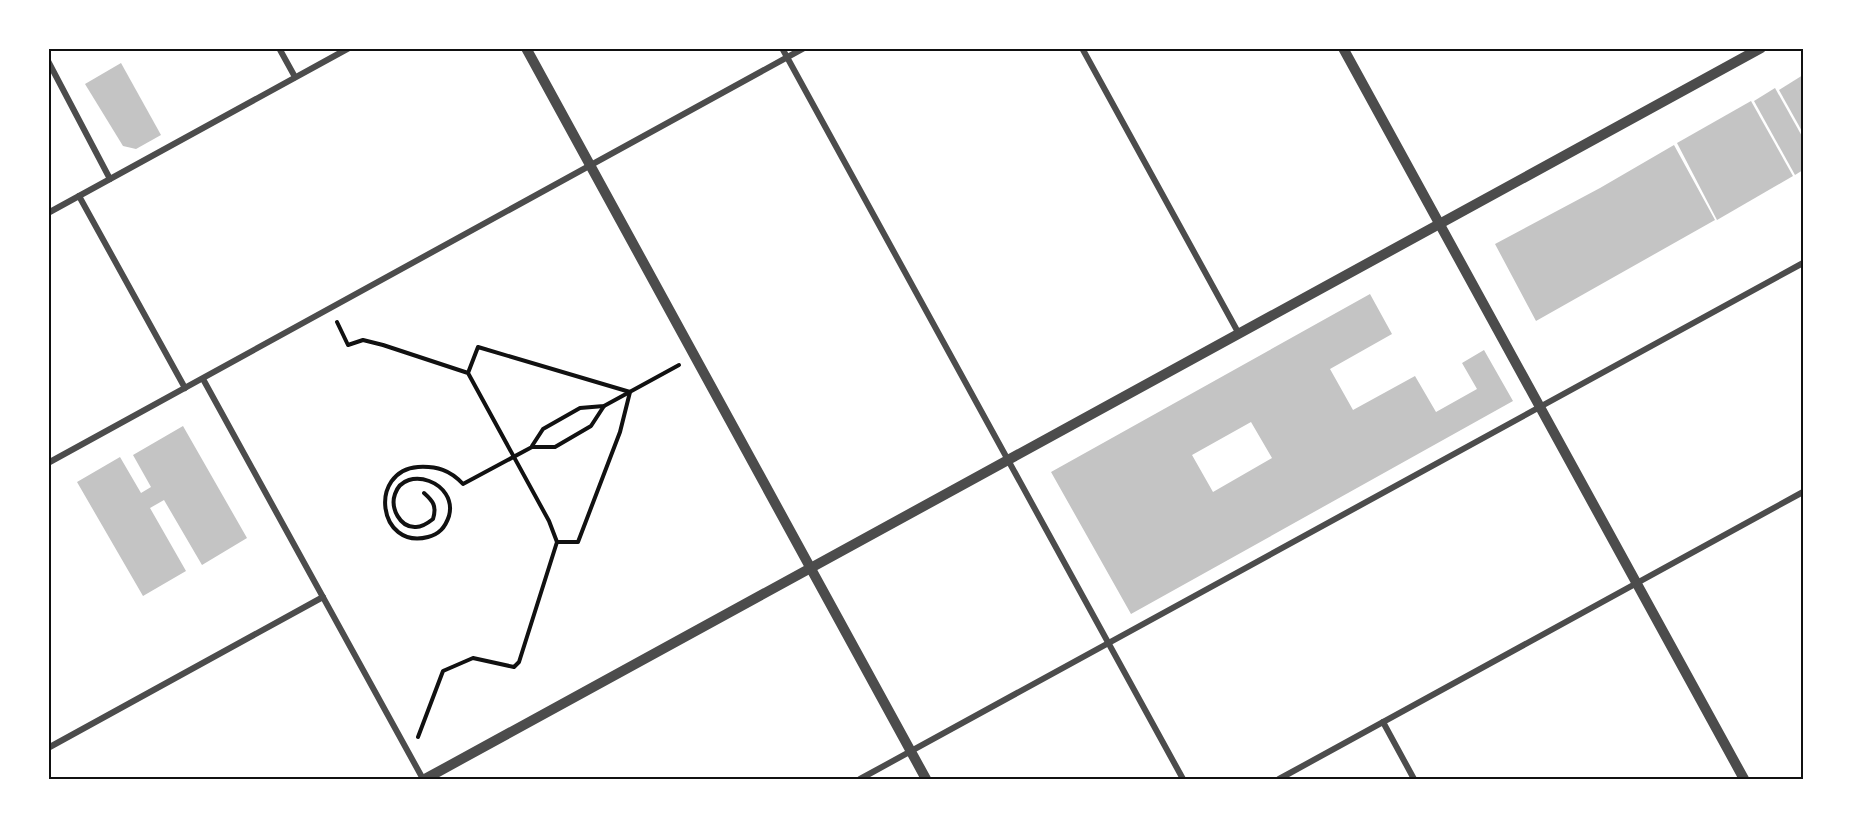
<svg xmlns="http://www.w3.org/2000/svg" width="1851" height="827" viewBox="0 0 1851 827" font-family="'Alegreya Sans',sans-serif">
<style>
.building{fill:#c4c4c4;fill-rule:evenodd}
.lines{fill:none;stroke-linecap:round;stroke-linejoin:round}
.path{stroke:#111;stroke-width:4}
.minor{stroke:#4c4c4c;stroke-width:6}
.tertiary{stroke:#4c4c4c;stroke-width:10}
.neatline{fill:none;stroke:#111;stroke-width:2}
</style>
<rect width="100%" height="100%" fill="#fff"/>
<g class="building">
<path d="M121,63L161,135L136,149L123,146L85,84Z"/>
<path d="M1803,75V133L1779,90Z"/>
<path d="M1775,88L1803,138V170L1795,175L1754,101Z"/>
<path d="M1751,101L1793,176L1717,220L1677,143Z"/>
<path d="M1674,145L1715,220L1536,321L1495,244L1600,188Z"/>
<path d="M1370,294L1392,334L1330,369L1353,410L1415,376L1436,412L1477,389L1462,363L1484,350L1513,401L1131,614L1051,472ZM1251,422L1272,458L1213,492L1192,455Z"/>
<path d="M183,426L247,538L202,565L164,500L150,508L186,571L143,596L77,482L120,457L141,493L151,487L133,455Z"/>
</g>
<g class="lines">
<g class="path">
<path d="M337,322L348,345L363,340L383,345L468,373L549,521L557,542H578L620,432L630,392L478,347L468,373"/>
<path d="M532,446L543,429L580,408L604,406L679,365"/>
<path d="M424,493C433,501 437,506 433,519C428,523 422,527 416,527C400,528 390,508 395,494C405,464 458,482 449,516C445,528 439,534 428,537C378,550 368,471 418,467C437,466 450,470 463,484L532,447H555L591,426L604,406"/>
<path d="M418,737L443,671L473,658L514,667L519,662L557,542"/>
</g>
<g class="minor">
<path d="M279,48L295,77"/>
<path d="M782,48L1183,779"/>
<path d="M1082,48L1239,334"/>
<path d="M48,61L110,179"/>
<path d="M79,196L185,388"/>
<path d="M48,213L349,48"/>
<path d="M203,379L423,779"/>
<path d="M48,463L804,48"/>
<path d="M1383,722L1414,779"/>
<path d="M48,748L323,597"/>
<path d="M860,779L1803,263"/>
<path d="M1279,779L1803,492"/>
</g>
<g class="tertiary">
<path d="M526,48L926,779"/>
<path d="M1343,48L1744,779"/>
<path d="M425,779L1761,48"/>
</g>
</g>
<rect width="1851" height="827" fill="none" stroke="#ffffff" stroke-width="99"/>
<rect x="50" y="50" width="1752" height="728" class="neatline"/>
</svg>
